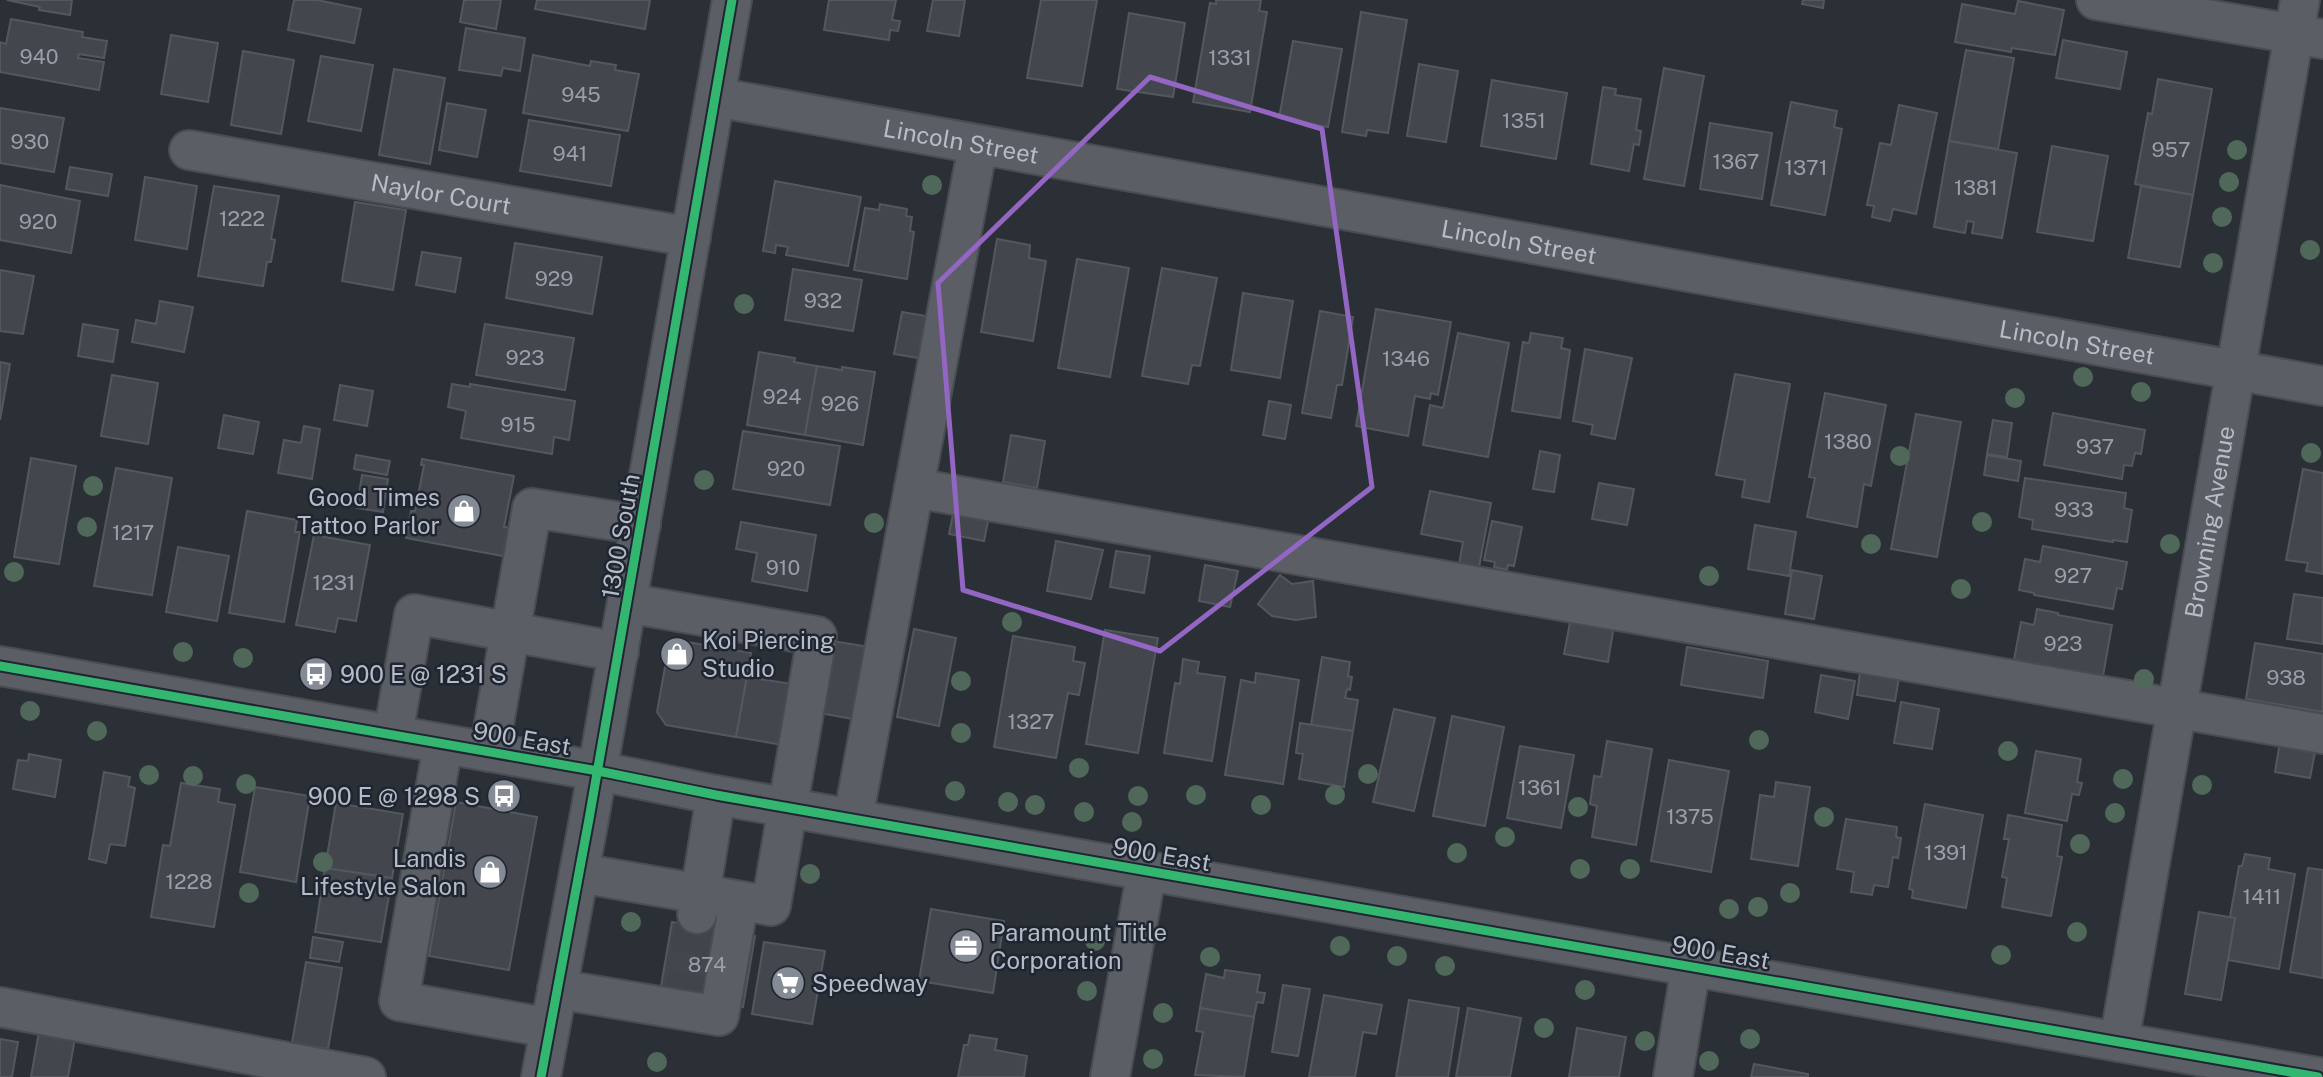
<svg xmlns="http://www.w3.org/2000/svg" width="2323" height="1077" viewBox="0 0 2323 1077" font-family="'Public Sans',sans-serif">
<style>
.building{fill:#43474d;stroke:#53575e;stroke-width:2}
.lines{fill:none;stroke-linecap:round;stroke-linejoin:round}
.minor-tunnel{stroke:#40454c;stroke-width:38;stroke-dasharray:38 19;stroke-linecap:butt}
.minor-casing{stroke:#494c51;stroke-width:42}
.minor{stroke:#5b5e65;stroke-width:38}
.cycleway-casing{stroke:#1f2631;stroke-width:13}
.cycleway{stroke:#33b770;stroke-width:9}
.tree{fill:#50685a}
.marked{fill:none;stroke:#9266c2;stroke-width:5;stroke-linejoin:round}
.labels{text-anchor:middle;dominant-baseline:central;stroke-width:5;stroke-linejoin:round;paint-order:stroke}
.number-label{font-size:21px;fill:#989fa8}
.street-label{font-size:24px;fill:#b5bcc7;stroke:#1f2631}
.poi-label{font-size:24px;fill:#b5bcc7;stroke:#1f2631;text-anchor:start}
</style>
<rect width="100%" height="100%" fill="#2b3036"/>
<g class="building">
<path d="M7,0H72L70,15L39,10L40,7Z"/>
<path d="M294,0H317L361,9L354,43L288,30Z"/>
<path d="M464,0H501L496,29L460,22Z"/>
<path d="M537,0H650L645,29L535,9Z"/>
<path d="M829,0H896L892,20L900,21L898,31L890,30L889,40L824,30Z"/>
<path d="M933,0H965L959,36L927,31Z"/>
<path d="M1041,0H1097L1082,86L1027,78Z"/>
<path d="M1216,0H1261L1259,11L1267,12L1250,112L1193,102L1210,3L1216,4Z"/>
<path d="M1803,0H1824L1823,8L1802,4Z"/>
<path d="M2018,1L2064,10L2055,55L2012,48L2011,52L1955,42L1962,4L2015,14Z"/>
<path d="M1361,12L1407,20L1388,133L1367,130L1366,136L1342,132Z"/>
<path d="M1129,13L1185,23L1173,97L1117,89Z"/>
<path d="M11,19L83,32L82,37L107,41L104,58L79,54L78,58L104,62L99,90L0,72V42L6,44Z"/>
<path d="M466,28L525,38L520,71L503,68L501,76L459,70Z"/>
<path d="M171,35L218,43L208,102L161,94Z"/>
<path d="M2063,40L2127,52L2120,89L2056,78Z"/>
<path d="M1293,41L1342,49L1328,127L1279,118Z"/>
<path d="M1966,50L2014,58L1998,149L1949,141Z"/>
<path d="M243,51L294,60L281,134L231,125Z"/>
<path d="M533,55L590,66L591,61L616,65L615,70L639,74L628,131L523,113Z"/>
<path d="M321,56L373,65L361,131L308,121Z"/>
<path d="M1419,64L1458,71L1446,142L1407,136Z"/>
<path d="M1664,68L1704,76L1684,186L1644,179Z"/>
<path d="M394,69L445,78L430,164L379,155Z"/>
<path d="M2158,79L2212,89L2193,195L2135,184L2148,113L2152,114Z"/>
<path d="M1492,80L1567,93L1556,159L1481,146Z"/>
<path d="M1603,87L1616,89L1615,95L1641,99L1636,130L1641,131L1639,145L1634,144L1629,171L1591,164Z"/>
<path d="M1791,102L1837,111L1834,127L1842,129L1825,215L1771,205Z"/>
<path d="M447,103L486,110L477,157L439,150Z"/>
<path d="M1899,105L1937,113L1916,214L1893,209L1890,221L1872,217L1874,206L1867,205L1880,143L1891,145Z"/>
<path d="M0,108L64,118L54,172L0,163Z"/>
<path d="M529,120L620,135L611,186L520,171Z"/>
<path d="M1710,123L1772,133L1762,199L1700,189Z"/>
<path d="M1949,141L2017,153L2002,238L1972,233L1974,222L1967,221L1965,233L1934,227Z"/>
<path d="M2052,146L2108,156L2093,241L2037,232Z"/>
<path d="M70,167L112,174L108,196L66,189Z"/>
<path d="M145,177L197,186L187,249L135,240Z"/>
<path d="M775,181L861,197L848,266L786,255L788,247L776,245L775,253L763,251Z"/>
<path d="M0,185L80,201L71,253L0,240Z"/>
<path d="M214,186L279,196L271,239L275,240L271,262H267L263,286L198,276Z"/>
<path d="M2141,186L2193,195L2180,267L2128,258Z"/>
<path d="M355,202L406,210L393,290L342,281Z"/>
<path d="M880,204L907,209L906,216L912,217L910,231L914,232L907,279L854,270L865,208L879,210Z"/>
<path d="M997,239L1030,245L1029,258L1046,261L1033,341L981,332Z"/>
<path d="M515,243L602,257L592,314L506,298Z"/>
<path d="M422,252L461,258L455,292L416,285Z"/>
<path d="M1077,259L1129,268L1110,377L1058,368Z"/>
<path d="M1162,268L1217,278L1200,366L1192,365L1188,384L1142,376Z"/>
<path d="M793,269L862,280L853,331L785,320Z"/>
<path d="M0,270L34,276L23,334L0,331Z"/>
<path d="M1243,293L1293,301L1280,378L1231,370Z"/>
<path d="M160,301L193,307L184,352L132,342L136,320L156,324Z"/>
<path d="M1376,309L1451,322L1438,395L1431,393L1430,399L1415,396L1408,436L1356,426Z"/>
<path d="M1320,311L1353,317L1342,385H1337L1331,418L1302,413Z"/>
<path d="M902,312L944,319L936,361L894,354Z"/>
<path d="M83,324L118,330L113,362L78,356Z"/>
<path d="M485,324L574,338L565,390L476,375Z"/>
<path d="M1458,333L1509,343L1488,457L1423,445L1430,405L1443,408Z"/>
<path d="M1531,333L1563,338L1561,348L1570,350L1560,418L1512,411L1523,342L1529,343Z"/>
<path d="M1585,349L1632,358L1615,439L1591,434L1593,425L1573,421Z"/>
<path d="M759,352L795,358L794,362L817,366L805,435L747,425Z"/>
<path d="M0,362L10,364L0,420Z"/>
<path d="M817,366L842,370V367L875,372L863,445L805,435Z"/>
<path d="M1735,374L1790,384L1769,502L1742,497L1745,480L1716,475Z"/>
<path d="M112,375L158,383L148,444L101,436Z"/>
<path d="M452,384L470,387V384L575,401L569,440L554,437L552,454L461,438L466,411L448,407Z"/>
<path d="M340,385L373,391L367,426L334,420Z"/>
<path d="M1825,393L1886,405L1871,486L1864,484L1857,527L1807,517L1815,478L1809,477Z"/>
<path d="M1269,401L1291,405L1285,439L1263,435Z"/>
<path d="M2053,413L2145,430L2141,454L2135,453L2132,466L2124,465L2122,479L2044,465Z"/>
<path d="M1916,414L1961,422L1937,557L1891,549Z"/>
<path d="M224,415L259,422L253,454L218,448Z"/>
<path d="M1993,420L2012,423L2007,457L1987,454Z"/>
<path d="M304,426L320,429L312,479L278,473L284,440L301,443Z"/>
<path d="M743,431L840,446L830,505L733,489Z"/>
<path d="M1011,435L1045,441L1037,488L1003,482Z"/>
<path d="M1540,451L1560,455L1554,492L1533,489Z"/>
<path d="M356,455L390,461L387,475L354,469Z"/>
<path d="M1987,455L2021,461L2018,481L1984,475Z"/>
<path d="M31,458L76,466L59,564L14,557Z"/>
<path d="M422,459L514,476L504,527L513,528L508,557L406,538L411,511H415L424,465H421Z"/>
<path d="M116,468L172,478L152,595L94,586Z"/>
<path d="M2303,469L2323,473V574L2306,571L2308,563L2286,560Z"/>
<path d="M362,475L388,479L383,512L357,508Z"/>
<path d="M2025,478L2126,493L2124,508L2132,510L2127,542L2113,540V542L2032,529L2033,520L2019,517Z"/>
<path d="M1599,483L1634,489L1627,525L1592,519Z"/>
<path d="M1430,491L1491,503L1479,567L1459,564L1463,542L1421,534Z"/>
<path d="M956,499L991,507L984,541L949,534Z"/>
<path d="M247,511L297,520L295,532H300L284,622L229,613Z"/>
<path d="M1492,521L1522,527L1514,566L1508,565L1507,570L1494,567L1495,562L1484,560Z"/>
<path d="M741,522L816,535L807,591L752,581L757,553L736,549Z"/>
<path d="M1755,525L1796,532L1789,576L1748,569Z"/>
<path d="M314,535L370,545L356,621L338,618L335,632L296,625Z"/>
<path d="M1056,541L1103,550L1091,599L1047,591Z"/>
<path d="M2043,546L2127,562L2122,589L2117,588L2113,609L2034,595V593L2019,590L2025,559L2040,562Z"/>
<path d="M178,547L229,556L217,621L166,612Z"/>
<path d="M1116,551L1150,556L1144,593L1110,587Z"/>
<path d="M1205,565L1238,571L1230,607L1199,601Z"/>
<path d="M1792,570L1822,576L1814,619L1785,614Z"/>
<path d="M1280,575L1292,584L1313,581L1316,617L1296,620L1272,616L1258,604Z"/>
<path d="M2294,594L2323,598V644L2287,639Z"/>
<path d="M2037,609L2058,613V615L2112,625L2103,676L2014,660L2021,622L2034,625Z"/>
<path d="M1572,612L1615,619L1608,662L1564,654Z"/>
<path d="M914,629L956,638L939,726L897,717Z"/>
<path d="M1105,630L1158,638L1138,753L1086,744Z"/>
<path d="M1013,636L1075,647L1073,661L1085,663L1079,695L1068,693L1056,758L994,747Z"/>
<path d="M670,639L751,653L736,737L666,725L657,712Z"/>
<path d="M826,640L876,648L864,721L814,712Z"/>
<path d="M2255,643L2323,654V712L2246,699Z"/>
<path d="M1687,647L1768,661L1763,698L1681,685Z"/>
<path d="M1322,657L1350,662L1348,676L1352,677L1350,690L1347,689L1345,698L1358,700L1353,731L1311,725Z"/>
<path d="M1183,659L1199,662L1197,673L1225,677L1212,761L1164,753L1175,683L1180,684Z"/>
<path d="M1861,665L1900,671L1895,701L1857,695Z"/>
<path d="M1256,673L1299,680L1283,784L1225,775L1241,680L1255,683Z"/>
<path d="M1821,675L1855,681L1848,719L1815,712Z"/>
<path d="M747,677L799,685L789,746L736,737Z"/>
<path d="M1901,702L1939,709L1932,749L1894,743Z"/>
<path d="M1394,709L1435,718L1414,811L1373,802Z"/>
<path d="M1452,716L1504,727L1485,826L1433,816Z"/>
<path d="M1300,723L1353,731L1344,787L1299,779L1303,754L1296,753Z"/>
<path d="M2281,736L2317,742L2310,778L2275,772Z"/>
<path d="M1607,741L1652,749L1636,845L1592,837L1597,806L1590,804L1594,776L1601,777Z"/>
<path d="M1520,746L1574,755L1561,828L1507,818Z"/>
<path d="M2036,751L2081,759L2077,782L2082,783L2079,795L2072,794L2067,821L2025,813Z"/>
<path d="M29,754L61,760L55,797L13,789L18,760L28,761Z"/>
<path d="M1669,760L1729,771L1711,872L1651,861Z"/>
<path d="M104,772L130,777L128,786L135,788L125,846L110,844L106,863L89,859Z"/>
<path d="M1776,782L1810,787L1798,866L1751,859L1760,795L1774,797Z"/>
<path d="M181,783L220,789L218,802L235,805L214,927L151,917L163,845L170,846Z"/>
<path d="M255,787L310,796L296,882L240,872Z"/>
<path d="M456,802L537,817L509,970L429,956Z"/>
<path d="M336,803L403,814L392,878L325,868Z"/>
<path d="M1925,804L1983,815L1966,908L1912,898L1913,890L1909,889Z"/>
<path d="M2008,815L2062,825L2057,856L2062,857L2051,916L2002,907L2007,878L2002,877L2009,839H2004Z"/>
<path d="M1846,819L1897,827L1896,837L1901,838L1898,858L1893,857L1888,887L1874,885L1872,895L1851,892L1854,872L1837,869Z"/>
<path d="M2245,854L2270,858L2268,869L2295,874L2279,969L2228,960L2235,918L2230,917L2239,866H2242Z"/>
<path d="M325,868L392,878L381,942L315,932Z"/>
<path d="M2308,868L2323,870V978L2290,972Z"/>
<path d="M931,909L1004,921L993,993L919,981Z"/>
<path d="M2199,912L2235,918L2221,1000L2185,994Z"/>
<path d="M672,922L755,936L743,1007L660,992Z"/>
<path d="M313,937L343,942L339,962L310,958Z"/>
<path d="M764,942L825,951L812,1024L752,1014Z"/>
<path d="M306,962L342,968L328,1049L292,1043Z"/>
<path d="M1225,970L1260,975L1257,992L1265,993L1263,1003L1257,1002L1254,1017L1200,1008L1206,974L1224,978Z"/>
<path d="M1283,985L1310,989L1298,1056L1272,1052Z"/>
<path d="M1324,995L1382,1005L1376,1034L1363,1032L1355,1077H1309Z"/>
<path d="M1409,1000L1459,1008L1448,1077H1396Z"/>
<path d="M1200,1008L1254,1017L1244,1077L1195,1075L1203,1032L1196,1031Z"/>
<path d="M1468,1008L1521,1018L1510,1077H1456Z"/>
<path d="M1577,1028L1626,1037L1619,1077H1569Z"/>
<path d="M39,1032L75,1038L68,1077H31Z"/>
<path d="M970,1035L997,1039L995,1050L1027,1056L1024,1077H958L964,1045H968Z"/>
<path d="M0,1039L18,1042L12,1077H0Z"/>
<path d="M1754,1064L1808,1074V1077H1751Z"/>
</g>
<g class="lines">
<path class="minor-tunnel" d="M681,1010L697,914"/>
<g class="minor-casing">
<g id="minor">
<path d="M2096,0L2323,39"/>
<path id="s1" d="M715,97L2323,386"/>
<path d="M978,145L914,488L2323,734"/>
<path id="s2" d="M189,150L691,237"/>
<path d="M0,666L598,771L716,795L2318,1077"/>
<path d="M393,735L414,614L619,652"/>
<path d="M443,744L399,1001L550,1028"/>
<path d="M489,752L532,508L641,525"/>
<path d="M853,819L914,488"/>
<path d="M579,873L771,906L817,636L627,603"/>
<path d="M697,914L716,795"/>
<path d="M557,989L719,1016L739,901"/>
<path d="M0,1007L366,1077"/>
<path id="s3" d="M2119,1042L2300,0"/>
<path d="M541,1077L589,819L732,0"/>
<path d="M1110,1077L1147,870"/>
<path d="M1673,1077L1691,966"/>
</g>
</g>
<use href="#minor" class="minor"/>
<g class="cycleway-casing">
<g id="cycleway">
<path d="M0,666L598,771L716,795L2318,1077"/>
<path d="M541,1077L589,819L732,0"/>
</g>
</g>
<use href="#cycleway" class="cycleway"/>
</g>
<g class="tree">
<circle cx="2237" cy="150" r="10"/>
<circle cx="2229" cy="182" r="10"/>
<circle cx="932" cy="185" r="10"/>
<circle cx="2222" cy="217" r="10"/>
<circle cx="2310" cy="250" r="10"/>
<circle cx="2213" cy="263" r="10"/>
<circle cx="744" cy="304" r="10"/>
<circle cx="2083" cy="377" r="10"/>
<circle cx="2141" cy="392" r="10"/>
<circle cx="2015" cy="398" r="10"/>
<circle cx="2311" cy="453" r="10"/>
<circle cx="1900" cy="456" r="10"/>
<circle cx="704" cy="480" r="10"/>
<circle cx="93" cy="486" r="10"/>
<circle cx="1982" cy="522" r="10"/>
<circle cx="874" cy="523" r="10"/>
<circle cx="87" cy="527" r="10"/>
<circle cx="1871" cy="544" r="10"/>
<circle cx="2170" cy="544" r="10"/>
<circle cx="14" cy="572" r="10"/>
<circle cx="1709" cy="576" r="10"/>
<circle cx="1961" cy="589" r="10"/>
<circle cx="1012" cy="622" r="10"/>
<circle cx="183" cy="652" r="10"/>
<circle cx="243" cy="658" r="10"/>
<circle cx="2144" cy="679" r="10"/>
<circle cx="961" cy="681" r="10"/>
<circle cx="30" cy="711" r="10"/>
<circle cx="97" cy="731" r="10"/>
<circle cx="961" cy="733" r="10"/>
<circle cx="1759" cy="740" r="10"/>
<circle cx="2008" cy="751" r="10"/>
<circle cx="1079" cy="768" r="10"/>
<circle cx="1368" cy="774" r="10"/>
<circle cx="149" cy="775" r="10"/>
<circle cx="193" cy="776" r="10"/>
<circle cx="2123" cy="779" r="10"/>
<circle cx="246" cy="784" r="10"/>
<circle cx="2202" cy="785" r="10"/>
<circle cx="955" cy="791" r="10"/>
<circle cx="1196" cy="795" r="10"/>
<circle cx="1335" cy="795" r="10"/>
<circle cx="1138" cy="796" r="10"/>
<circle cx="1008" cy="802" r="10"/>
<circle cx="1035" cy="805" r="10"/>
<circle cx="1261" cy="805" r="10"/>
<circle cx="1578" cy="807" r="10"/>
<circle cx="1084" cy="812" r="10"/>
<circle cx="2115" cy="813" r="10"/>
<circle cx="1824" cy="817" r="10"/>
<circle cx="1132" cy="822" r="10"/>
<circle cx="1505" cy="837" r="10"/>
<circle cx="2080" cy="844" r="10"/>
<circle cx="1457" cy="853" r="10"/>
<circle cx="323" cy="862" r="10"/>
<circle cx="1580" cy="869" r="10"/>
<circle cx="1630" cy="869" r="10"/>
<circle cx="810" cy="874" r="10"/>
<circle cx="249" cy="893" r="10"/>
<circle cx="1790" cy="893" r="10"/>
<circle cx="1758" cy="907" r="10"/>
<circle cx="1729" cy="909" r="10"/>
<circle cx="631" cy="922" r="10"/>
<circle cx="2077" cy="932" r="10"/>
<circle cx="1095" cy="941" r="10"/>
<circle cx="1340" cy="946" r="10"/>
<circle cx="2001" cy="955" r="10"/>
<circle cx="1397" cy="956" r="10"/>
<circle cx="1210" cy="957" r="10"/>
<circle cx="1445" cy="966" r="10"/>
<circle cx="1585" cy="990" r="10"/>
<circle cx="1087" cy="991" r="10"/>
<circle cx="1163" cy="1013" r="10"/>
<circle cx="1544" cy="1028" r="10"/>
<circle cx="1750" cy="1039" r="10"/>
<circle cx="1645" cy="1041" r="10"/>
<circle cx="1153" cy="1059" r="10"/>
<circle cx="1709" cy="1061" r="10"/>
<circle cx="657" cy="1062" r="10"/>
</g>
<path class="marked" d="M1150,77L1322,129L1372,487L1160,651L963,590L938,283Z"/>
<defs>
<g id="shop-disc" transform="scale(1.75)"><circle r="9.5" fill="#858b94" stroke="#1f2631"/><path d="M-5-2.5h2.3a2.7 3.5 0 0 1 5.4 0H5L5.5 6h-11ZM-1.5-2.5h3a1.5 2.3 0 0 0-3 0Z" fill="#fff"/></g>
<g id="bus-disc" transform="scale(1.75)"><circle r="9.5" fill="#858b94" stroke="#1f2631"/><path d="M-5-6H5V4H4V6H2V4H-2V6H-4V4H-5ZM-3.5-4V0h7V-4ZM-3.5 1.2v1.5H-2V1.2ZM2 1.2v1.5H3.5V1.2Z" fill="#fff"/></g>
<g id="office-disc" transform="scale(1.75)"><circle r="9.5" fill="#858b94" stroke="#1f2631"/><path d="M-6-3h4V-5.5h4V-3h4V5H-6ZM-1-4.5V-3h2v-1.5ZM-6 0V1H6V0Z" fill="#fff"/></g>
<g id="supermarket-disc" transform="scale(1.75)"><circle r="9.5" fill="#858b94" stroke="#1f2631"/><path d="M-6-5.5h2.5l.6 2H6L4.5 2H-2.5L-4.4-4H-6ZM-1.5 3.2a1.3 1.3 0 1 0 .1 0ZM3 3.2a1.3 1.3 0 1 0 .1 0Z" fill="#fff"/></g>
</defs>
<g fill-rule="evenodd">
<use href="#shop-disc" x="464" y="511"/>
<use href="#shop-disc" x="677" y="654"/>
<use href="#bus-disc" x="316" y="674"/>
<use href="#bus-disc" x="504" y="796"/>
<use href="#shop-disc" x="490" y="872"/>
<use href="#office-disc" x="966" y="946"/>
<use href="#supermarket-disc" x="788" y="983"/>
</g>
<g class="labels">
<g class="number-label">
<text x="39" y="56">940</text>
<text x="1230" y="57">1331</text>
<text x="581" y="94">945</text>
<text x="1524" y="120">1351</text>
<text x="30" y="141">930</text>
<text x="2171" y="149">957</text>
<text x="570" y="153">941</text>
<text x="1736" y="161">1367</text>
<text x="1806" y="167">1371</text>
<text x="1976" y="187">1381</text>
<text x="242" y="218">1222</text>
<text x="38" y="221">920</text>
<text x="554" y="278">929</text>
<text x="823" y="300">932</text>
<text x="525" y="357">923</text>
<text x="1406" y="358">1346</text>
<text x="782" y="396">924</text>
<text x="840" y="403">926</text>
<text x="518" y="424">915</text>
<text x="1848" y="441">1380</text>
<text x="2095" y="446">937</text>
<text x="786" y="468">920</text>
<text x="2074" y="509">933</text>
<text x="133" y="532">1217</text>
<text x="783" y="567">910</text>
<text x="2073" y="575">927</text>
<text x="334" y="582">1231</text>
<text x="2063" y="643">923</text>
<text x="2286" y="677">938</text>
<text x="1031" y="721">1327</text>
<text x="1540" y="787">1361</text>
<text x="1690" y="816">1375</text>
<text x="1946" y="852">1391</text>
<text x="189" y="881">1228</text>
<text x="2262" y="896">1411</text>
<text x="707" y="964">874</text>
</g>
<g class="street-label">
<text stroke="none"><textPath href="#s1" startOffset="250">Lincoln Street</textPath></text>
<text stroke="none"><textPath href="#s2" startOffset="256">Naylor Court</textPath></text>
<text stroke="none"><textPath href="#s1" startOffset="817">Lincoln Street</textPath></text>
<text stroke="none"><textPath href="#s1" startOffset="1384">Lincoln Street</textPath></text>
<text stroke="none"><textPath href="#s3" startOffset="528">Browning Avenue</textPath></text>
<text transform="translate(620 536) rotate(-80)">1300 South</text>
<text transform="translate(522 738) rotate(10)">900 East</text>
<text transform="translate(1162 854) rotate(10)">900 East</text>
<text transform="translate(1721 952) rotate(10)">900 East</text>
</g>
<g class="poi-label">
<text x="440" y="497" text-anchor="end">Good Times<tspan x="440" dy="28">Tattoo Parlor</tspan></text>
<text x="702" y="640">Koi Piercing<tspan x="702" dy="28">Studio</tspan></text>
<text x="340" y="674">900 E @ 1231 S</text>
<text x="480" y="796" text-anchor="end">900 E @ 1298 S</text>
<text x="466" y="858" text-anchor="end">Landis<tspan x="466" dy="28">Lifestyle Salon</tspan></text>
<text x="990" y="932">Paramount Title<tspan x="990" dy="28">Corporation</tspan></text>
<text x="812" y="983">Speedway</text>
</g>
</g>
</svg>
